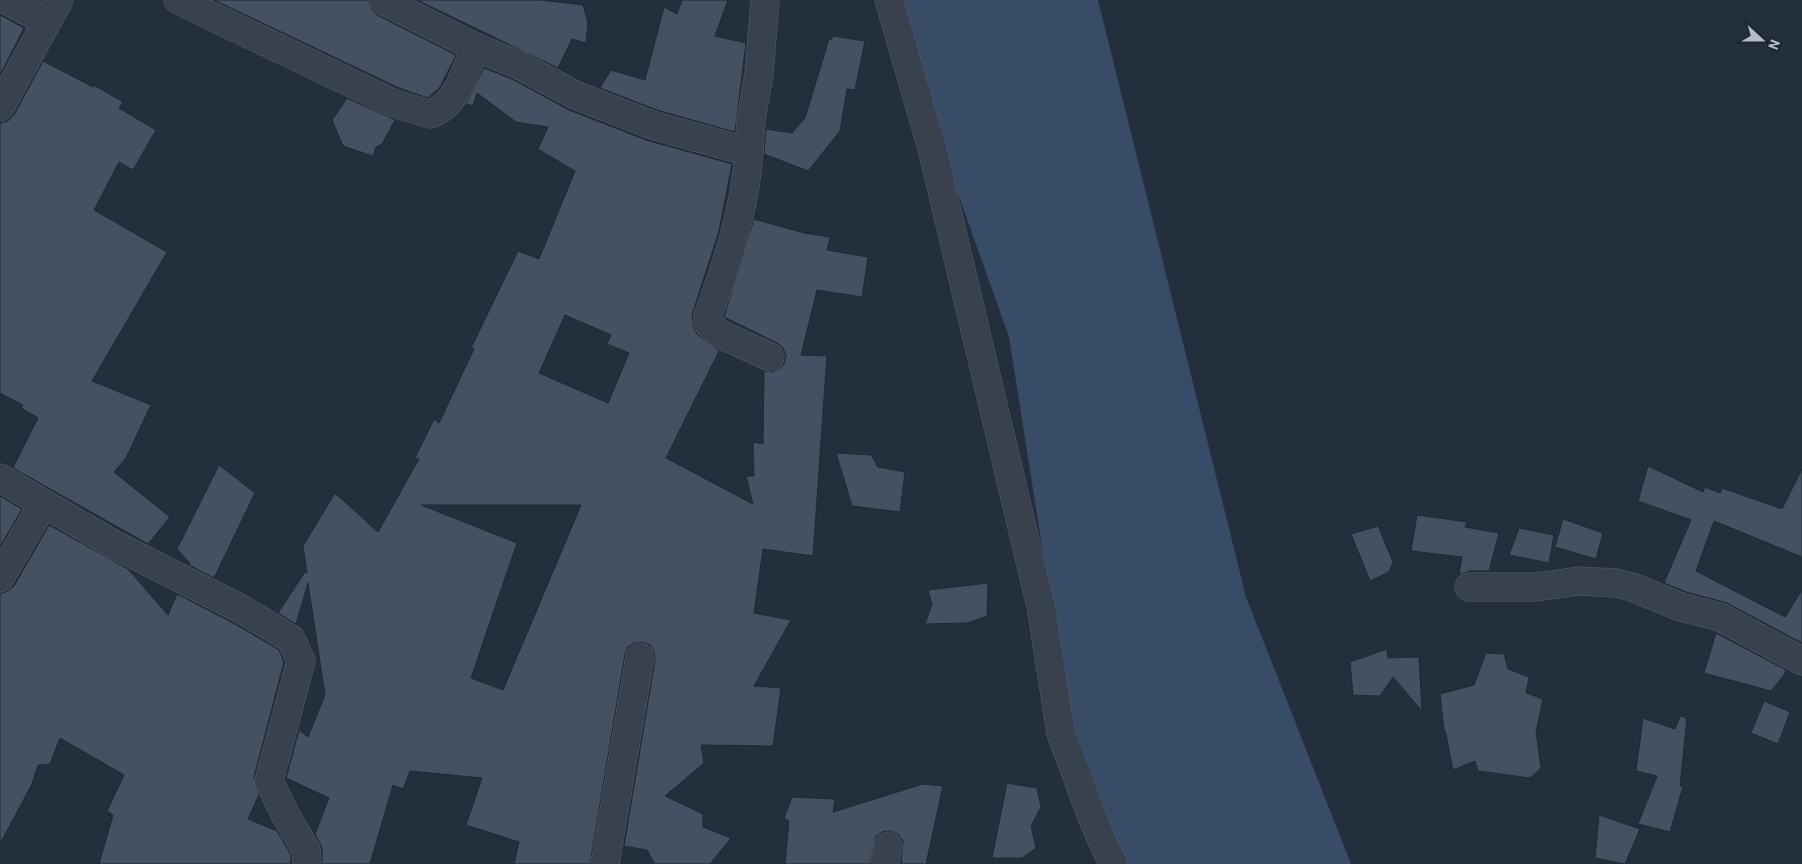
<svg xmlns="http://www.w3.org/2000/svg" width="1802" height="864" viewBox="0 0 1802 864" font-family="Barlow,sans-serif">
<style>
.water{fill:#394c67}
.building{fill:#455162;stroke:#1f2835;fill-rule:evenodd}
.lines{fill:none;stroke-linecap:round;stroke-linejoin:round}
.minor-casing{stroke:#565f6c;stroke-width:29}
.minor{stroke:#38414e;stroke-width:28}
</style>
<rect width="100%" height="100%" fill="#242f3e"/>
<path class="water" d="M897,0H1098L1246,597L1351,864H1125L1068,711L1009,337L912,64Z"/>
<g class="building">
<path d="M214,0H369L371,9L377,15L456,55L440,87L428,98L399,88Z"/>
<path d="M417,0H541L583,5L588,23L586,43L572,39L558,68Z"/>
<path d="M682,0H728L715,36L746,43L735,132L657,110L600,88L611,70L645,80L664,7L677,14Z"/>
<path d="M0,15L24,28L0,75Z"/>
<path d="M833,36L865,41L855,90L847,89L840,131L808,171L764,154L766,129L792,133L805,118L829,39H832Z"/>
<path d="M43,61L93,87L94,85L123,102L119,108L156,130L133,170L119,162L94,210L167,252L92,381L151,405L126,458L114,472L170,517L148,544L13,468L38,418L21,408L23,405L0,393V123L8,121L14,115Z"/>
<path d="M484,68L512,79L569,110L646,140L732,164L719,231L692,315L694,329L697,334L719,351L666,458L753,504L746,476H754L753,442L763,444L764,371L772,372L779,369L784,364L786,356L783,348L777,343L724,317L754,219L804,233L830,237L827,250L868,257L862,297L817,290L801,355L827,356L813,556L763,549L754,613L791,620L754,686L781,688L773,746L701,745L704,763L665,796L703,814V827L731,838L710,864H655L647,850L624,846L655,660L654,651L650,645L643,642L634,643L628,647L625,654L590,864H514L519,842L466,825L482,778L410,771L403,789L393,785L370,864H322V848L315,834L329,798L286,778L299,730L308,737L325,695L308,583L296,624L278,613L305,572L307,573L303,546L335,493L378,532L419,459L415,458L434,419L439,423L474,349L471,348L518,251L539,259L575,171L538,149L548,127L516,122L477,93L473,106L466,104ZM565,315L611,335L607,344L629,353L608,403L539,373ZM421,505H581L503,690L471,678L517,543Z"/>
<path d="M347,98L395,120L382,144L376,147L373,156L343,146L332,120Z"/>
<path d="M836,453L871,455L878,467L905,472L900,512L852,506Z"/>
<path d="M219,465L255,493L214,578L189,565L190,563L177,549Z"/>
<path d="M1648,466L1703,492L1705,487L1720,493L1722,488L1782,509L1802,469V557L1714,521L1696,571L1785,617L1802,590V643L1727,603L1686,592L1664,583L1691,520L1638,501Z"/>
<path d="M0,496L22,509L0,547Z"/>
<path d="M1417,515L1467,522L1465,527L1499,533L1489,571H1469L1459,575L1462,557L1411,551Z"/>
<path d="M1563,519L1603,533L1596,559L1555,547Z"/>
<path d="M49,525L128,569L168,615L177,594L235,624L279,650L284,662L254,777L259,795L248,819L277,831L291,855V864H99L113,815L107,811L124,775L60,738L50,764L38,765L32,784L0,844V594L8,591L14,586Z"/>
<path d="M1378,526L1393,562L1389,572L1370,581L1351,534Z"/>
<path d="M1519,528L1554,535L1549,563L1509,555Z"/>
<path d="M988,583L987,616L968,623L925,624L932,604L928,590Z"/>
<path d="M1716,633L1786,670L1785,674L1771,691L1704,673Z"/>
<path d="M1387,649L1388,658L1419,657L1422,711L1393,677L1380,696L1353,695L1350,662Z"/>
<path d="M1486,653L1504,654L1508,669L1529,677L1526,693L1543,699L1536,732L1541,768L1530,778L1478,771L1475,761L1453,770L1445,730L1444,731L1440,694L1474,685Z"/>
<path d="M1764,701L1790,712L1778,744L1751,733Z"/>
<path d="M1680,716L1687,718L1680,786L1683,787L1670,832L1638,824L1657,776L1636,771L1643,718L1675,729Z"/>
<path d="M1007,783L1037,788L1041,807L1031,826L1036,848L1022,858H992Z"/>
<path d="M923,784L943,786L926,864H901L903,841L898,834L890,831L882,832L876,836L870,864H785L789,821L784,818L792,797L835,799L833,812Z"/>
<path d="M1599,815L1640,829L1625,864L1595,858Z"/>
</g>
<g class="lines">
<g class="minor-casing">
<g id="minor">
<path d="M6,0L47,22"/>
<path d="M178,0L393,103L429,114C455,109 467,69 475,47L519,65L575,95L652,125L749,152C745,208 728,262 708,315V323L720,334L770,357"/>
<path d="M889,0L932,148L1041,607L1061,733L1094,822L1113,864"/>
<path d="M384,1L475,47"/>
<path d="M0,107L59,0"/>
<path d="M749,152L751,120L759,74L765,0"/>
<path d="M0,478L115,545L243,610L291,639L301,661L269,781L285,814L306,850L307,864"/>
<path d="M0,578L43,504"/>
<path d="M1469,587H1536L1579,581L1616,583L1632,587L1681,607L1720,617L1802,661"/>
<path d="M605,864L640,657"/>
<path d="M885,864L888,846"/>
</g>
</g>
<use href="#minor" class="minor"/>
</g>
<g transform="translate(1762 40) rotate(111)" stroke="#1d2633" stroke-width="4" paint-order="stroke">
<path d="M0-4L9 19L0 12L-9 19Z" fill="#b4bcc9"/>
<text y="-8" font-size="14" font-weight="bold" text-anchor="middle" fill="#b4bcc9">N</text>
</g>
</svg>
